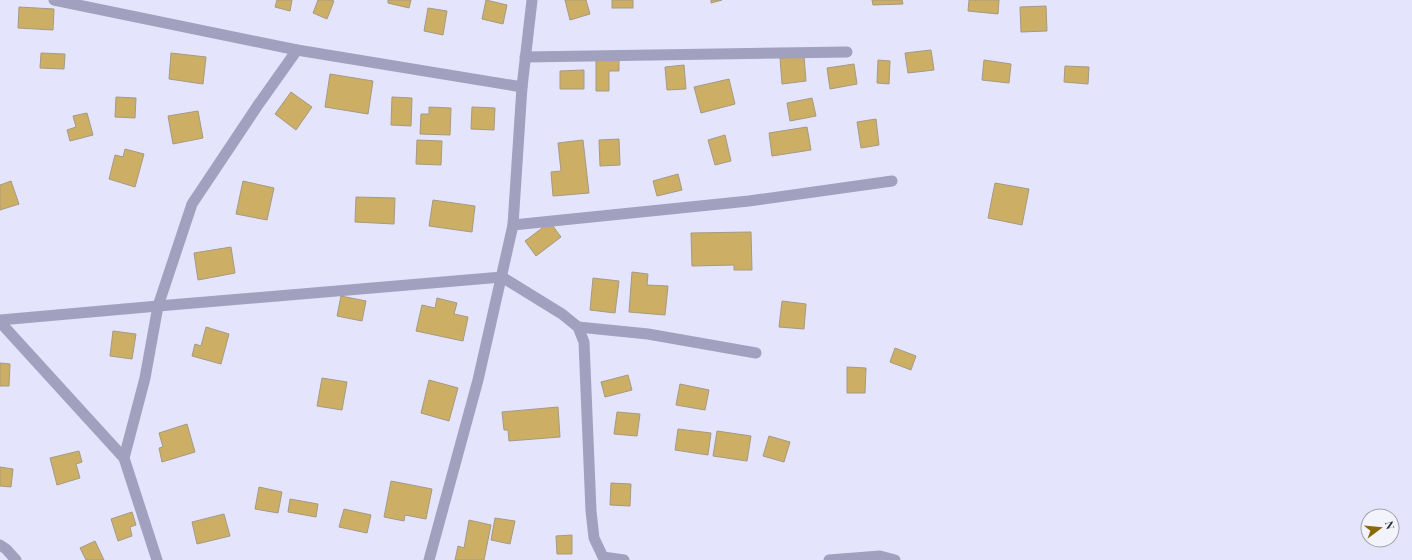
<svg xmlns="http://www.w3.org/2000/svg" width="1412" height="560" viewBox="0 0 1412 560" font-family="'Playfair Display',serif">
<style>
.building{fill:#cdae65;stroke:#a49a84}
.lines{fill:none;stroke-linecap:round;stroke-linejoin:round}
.minor{stroke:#a1a0bf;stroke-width:11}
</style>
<rect width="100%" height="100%" fill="#e4e4fc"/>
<g class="building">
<path d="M277,0H292L290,11L275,7Z"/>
<path d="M318,0H331L334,1L327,19L313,13Z"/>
<path d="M388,0H411L409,8L388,3Z"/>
<path d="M486,0L507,5L503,24L482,19Z"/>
<path d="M565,0H586L590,14L570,20Z"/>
<rect x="612" y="0" width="21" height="8"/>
<path d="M711,0H722L711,3Z"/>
<path d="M872,0H902L903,4L873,5Z"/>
<path d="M969,0H999L998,14L968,11Z"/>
<path d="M1046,6L1047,31L1021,32L1020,7Z"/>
<path d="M19,7L54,9L53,30L18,28Z"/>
<path d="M428,8L447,11L443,35L424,31Z"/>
<path d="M931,50L934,70L908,73L905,53Z"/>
<path d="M41,53L65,54L64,69L40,68Z"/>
<path d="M171,53L206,57L203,84L169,79Z"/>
<path d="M804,56L806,81L782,84L780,58Z"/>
<path d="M596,59H619V71H609V91H596Z"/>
<path d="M878,60L890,61L889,84L877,83Z"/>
<path d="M984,60L1011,64L1009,83L982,80Z"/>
<path d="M854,64L857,84L830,89L827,68Z"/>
<path d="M684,65L686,89L667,90L665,67Z"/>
<path d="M1065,66L1089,67L1088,84L1064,82Z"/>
<path d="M584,70V89H560V71Z"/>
<path d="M330,74L373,81L368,114L325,107Z"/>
<path d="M729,79L735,104L701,113L694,87Z"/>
<path d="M291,92L312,107L296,130L275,114Z"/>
<path d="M116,97L136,98L135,118L115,117Z"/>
<path d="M392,97L412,98L411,126L391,125Z"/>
<path d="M812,98L816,116L790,121L787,103Z"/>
<path d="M429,107L451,108L450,135L420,134L421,114H429Z"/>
<path d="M472,107L495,108L494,130L471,129Z"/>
<path d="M198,111L203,138L173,144L168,116Z"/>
<path d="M87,113L93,135L70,141L67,130L76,127L73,116Z"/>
<path d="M876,119L879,145L861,148L857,122Z"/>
<path d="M807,127L811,150L772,156L769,133Z"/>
<path d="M725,135L731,161L715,165L708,140Z"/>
<path d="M619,139L620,165L600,166L599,140Z"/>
<path d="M417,140L442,141L441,165L416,164Z"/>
<path d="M583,140L589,193L553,196L551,172L561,171L558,143Z"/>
<path d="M125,149L144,154L135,187L109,179L115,155L123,157Z"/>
<path d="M678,174L682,190L657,196L653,181Z"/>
<path d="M11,181L19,204L0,210V185Z"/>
<path d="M243,181L274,188L267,220L236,214Z"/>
<path d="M995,183L1029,189L1022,225L988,218Z"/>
<path d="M356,197L395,198L394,224L355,222Z"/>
<path d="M433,200L475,206L472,232L429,226Z"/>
<path d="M550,222L561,237L536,256L525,241Z"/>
<path d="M751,232L752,270H734V265L692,266L691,233Z"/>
<path d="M231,247L235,273L198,280L194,253Z"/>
<path d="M632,272L648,274L647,285L668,286L665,315L629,312Z"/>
<path d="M593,278L619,281L615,313L590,310Z"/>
<path d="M341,296L366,301L362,321L337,316Z"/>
<path d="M437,298L457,303L454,314L468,317L463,341L416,331L422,305L435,308Z"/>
<path d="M782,301L806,304L804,329L779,327Z"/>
<path d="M206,327L229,334L221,364L192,356L195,344L201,346Z"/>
<path d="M113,331L136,334L132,359L110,356Z"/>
<path d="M895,348L916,356L911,370L890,362Z"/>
<path d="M0,363L10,364L9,386H0Z"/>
<path d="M847,367L866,368L865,393H847Z"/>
<path d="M628,375L632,390L605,397L601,382Z"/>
<path d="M322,378L347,382L342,410L317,406Z"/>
<path d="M429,380L458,388L449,421L421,413Z"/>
<path d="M680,384L709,390L705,410L676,405Z"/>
<path d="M558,407L560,437L509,441L508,430H504L502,412Z"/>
<path d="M617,412L640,414L637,436L614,434Z"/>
<path d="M187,424L195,452L162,462L159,448L163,447L159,433Z"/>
<path d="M678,429L711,433L708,455L675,450Z"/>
<path d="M717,431L751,436L747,461L713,456Z"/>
<path d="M769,436L790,442L784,462L763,456Z"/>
<path d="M79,451L82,462L76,464L80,478L57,485L50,458Z"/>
<path d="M0,467L13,469L11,487L0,486Z"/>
<path d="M391,481L432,489L426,519L405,515L404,521L384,517Z"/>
<path d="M611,483L631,484L630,506L610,505Z"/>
<path d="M259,487L282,492L278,513L255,509Z"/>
<path d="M290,499L318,504L316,517L288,512Z"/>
<path d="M344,509L371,515L367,533L339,527Z"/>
<path d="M132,512L136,525L130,527L132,536L118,541L111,519Z"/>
<path d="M224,514L230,536L197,544L192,522Z"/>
<path d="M495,518L515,521L510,544L491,540Z"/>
<path d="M469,520L491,525L484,560H455L458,546L464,548Z"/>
<path d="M572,535V554H557L556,536Z"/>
<path d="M95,541L104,560H86L80,548Z"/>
</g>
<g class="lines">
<g class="minor">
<path d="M54,0L297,50L522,87"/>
<path d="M525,57L847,52"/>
<path d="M513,225L749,201L892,181"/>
<path d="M0,320L158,306L502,277L562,314L578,327L584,342L591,511L594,538L603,557L624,560"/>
<path d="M0,322L124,458"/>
<path d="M578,327L648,334L756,353"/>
<path d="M0,545L6,549L16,560"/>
<path d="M157,560L124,458L145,378L158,306L192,204L258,105L297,50"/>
<path d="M429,560L478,380L513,225L522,87L532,0"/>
<path d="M829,560L880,556L895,560"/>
</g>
</g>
<g transform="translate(1380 528) rotate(74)"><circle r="19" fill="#f3f3fc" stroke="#a2a2ab"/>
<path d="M0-3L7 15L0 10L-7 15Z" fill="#8a6a08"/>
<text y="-6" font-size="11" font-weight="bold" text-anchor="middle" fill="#292932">N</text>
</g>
</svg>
